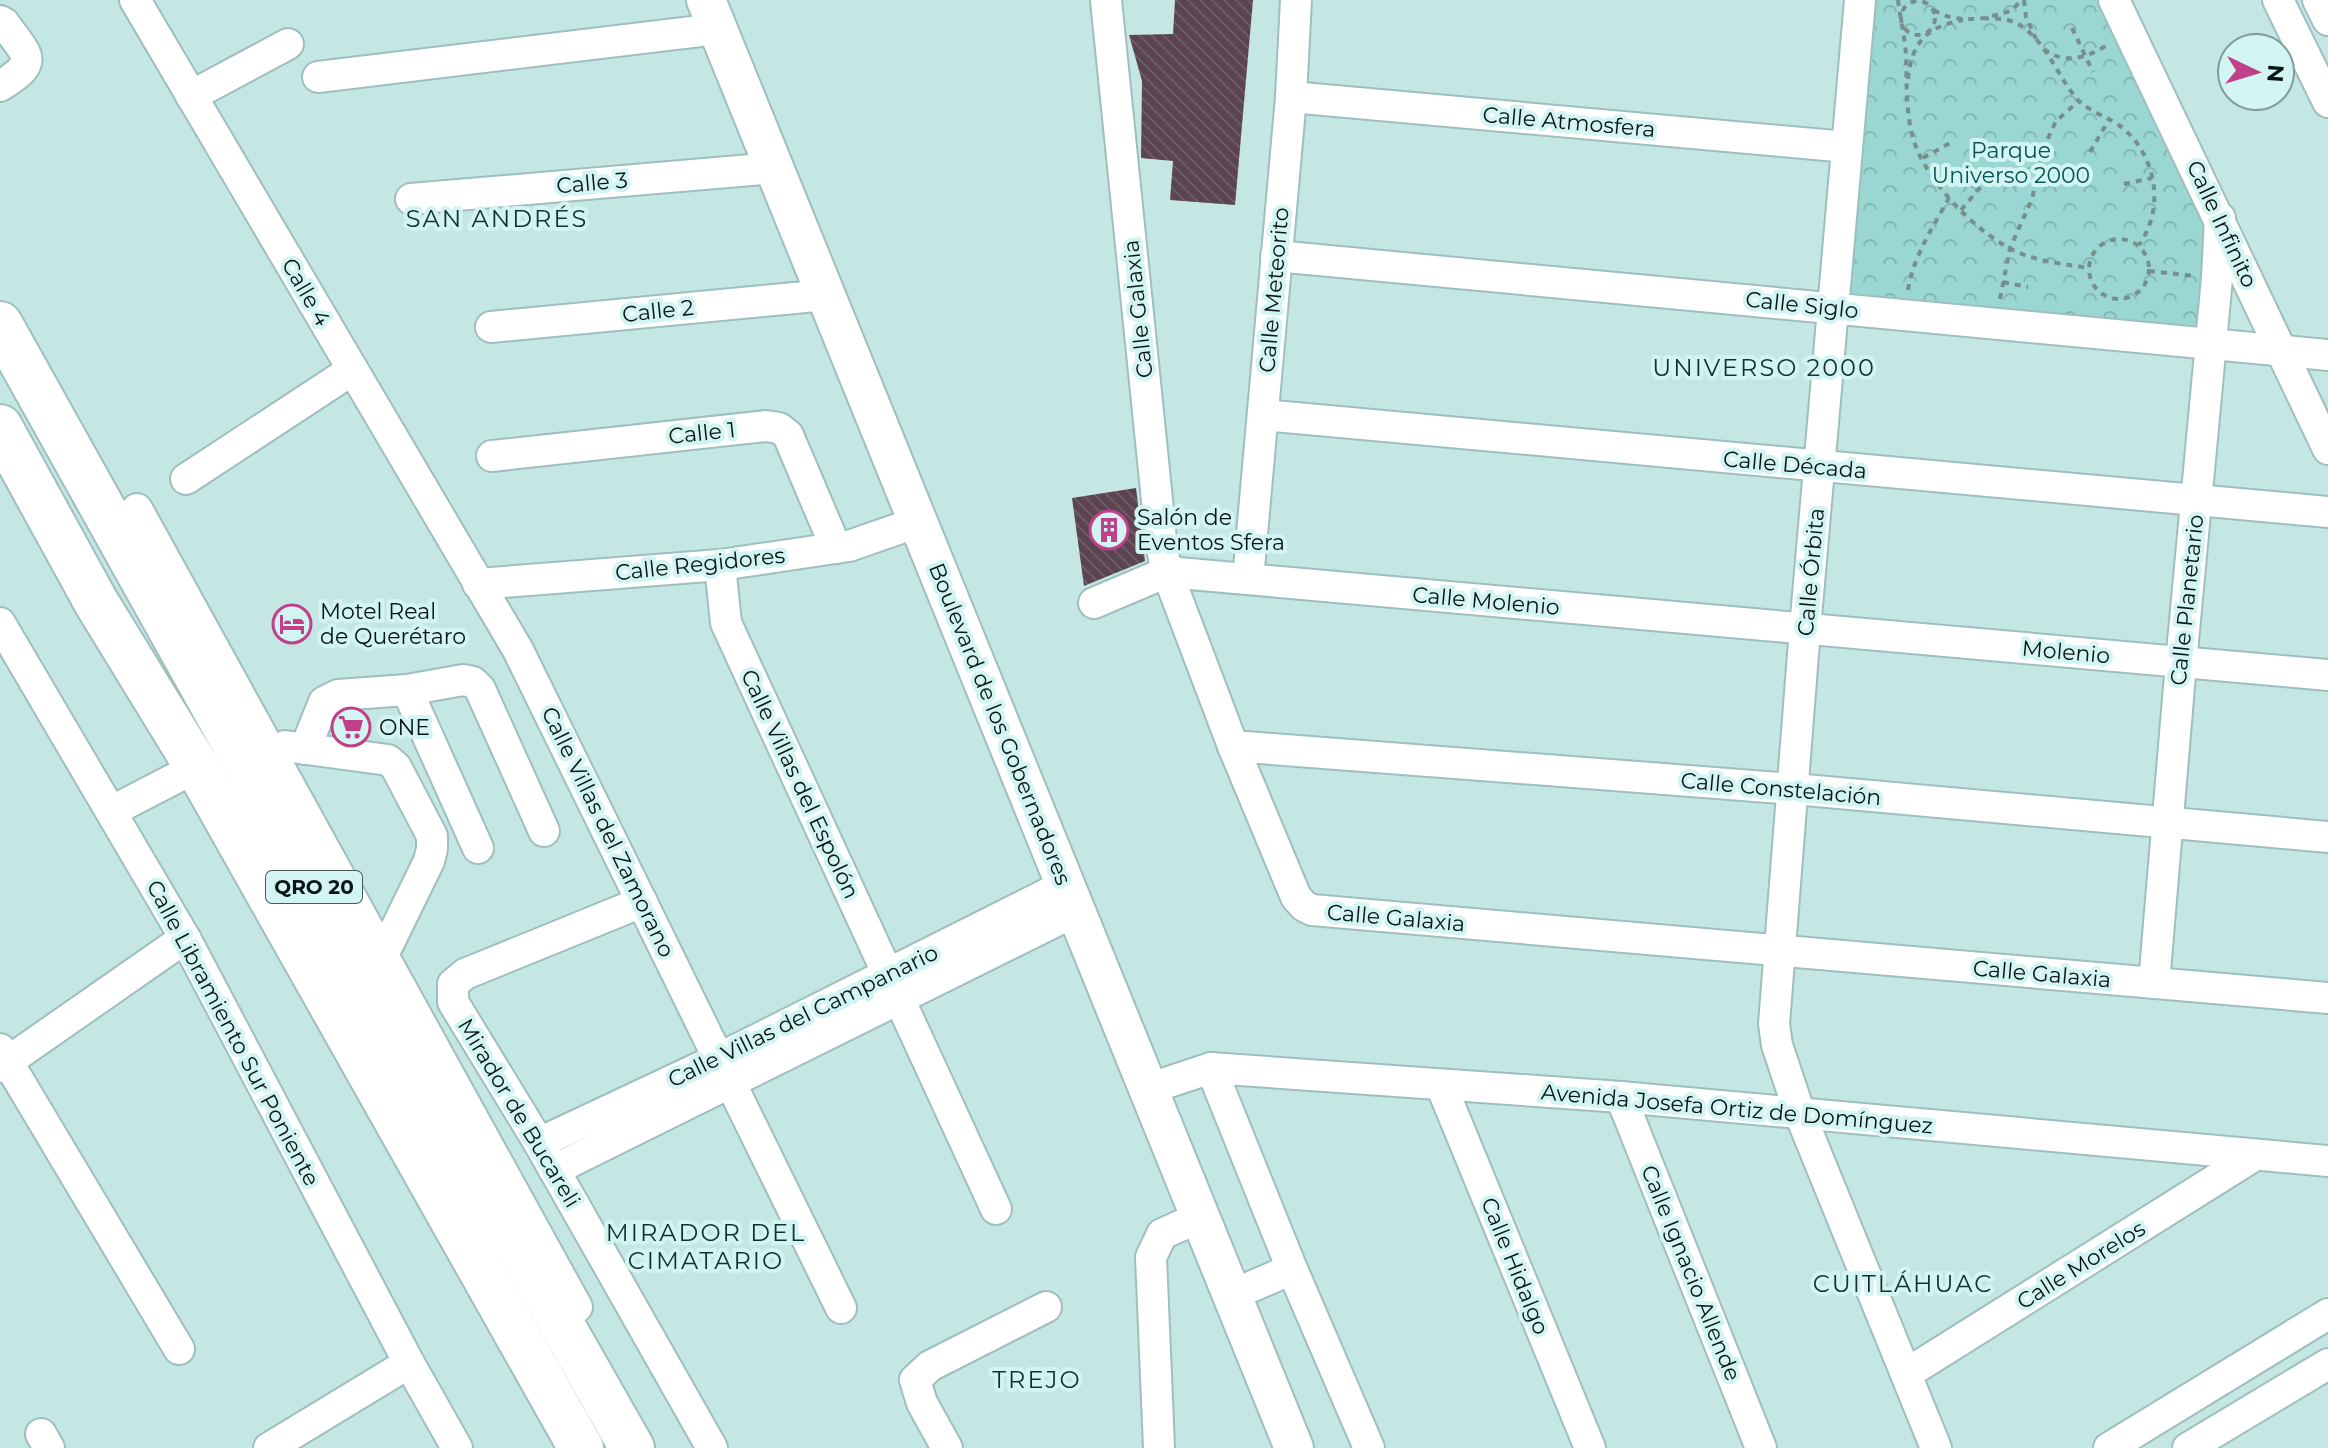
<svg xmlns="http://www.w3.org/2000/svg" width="2328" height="1448" viewBox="0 0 2328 1448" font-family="Montserrat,sans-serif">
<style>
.forest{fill:url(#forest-crowns)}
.building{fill:url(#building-back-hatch)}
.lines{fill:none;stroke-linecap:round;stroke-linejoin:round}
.minor-casing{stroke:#9ebfbd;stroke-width:34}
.major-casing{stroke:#9ebfbd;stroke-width:42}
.highway-casing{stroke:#9ebfbd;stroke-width:48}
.path{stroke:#768f8d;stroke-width:4;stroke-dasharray:6 6;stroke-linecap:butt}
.minor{stroke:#fff;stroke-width:30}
.major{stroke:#fff;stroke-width:38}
.highway{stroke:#fff;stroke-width:44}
.labels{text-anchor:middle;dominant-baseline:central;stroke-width:8;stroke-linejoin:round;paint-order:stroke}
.shield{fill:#d2f4f2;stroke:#455957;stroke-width:2}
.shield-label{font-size:20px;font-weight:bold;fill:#091615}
.street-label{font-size:22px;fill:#091615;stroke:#d2f4f2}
.park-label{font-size:22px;fill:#065553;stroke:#d2f4f2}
.poi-label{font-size:22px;fill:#091615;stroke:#d2f4f2;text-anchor:start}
.neighbourhood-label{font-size:24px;letter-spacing:2px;fill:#143130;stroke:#d2f4f2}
</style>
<defs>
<pattern id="forest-crowns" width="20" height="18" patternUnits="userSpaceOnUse" patternTransform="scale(2)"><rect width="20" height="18" fill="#9ad6d2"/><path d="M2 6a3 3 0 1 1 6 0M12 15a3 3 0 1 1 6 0" fill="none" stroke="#83b7b3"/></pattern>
<pattern id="building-back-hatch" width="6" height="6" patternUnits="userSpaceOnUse" patternTransform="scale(2)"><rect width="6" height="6" fill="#5b444f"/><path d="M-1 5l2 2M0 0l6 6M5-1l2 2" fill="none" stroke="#6d5b64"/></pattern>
</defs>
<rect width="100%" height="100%" fill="#c5e7e4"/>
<path class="forest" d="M1860,0H2114L2220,218L2210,344L1833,307Z"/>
<g class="building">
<path d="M1175,0H1253L1235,205L1170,200L1173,161L1141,158L1142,81L1129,35L1173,34Z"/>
<path d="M1136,488L1145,561L1084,586L1072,498Z"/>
</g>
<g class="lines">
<g class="minor-casing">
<g id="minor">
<path d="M135,0L518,650L841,1308"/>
<path d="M1106,0L1162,549L1167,572L1233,746L1296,897L1304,906L1312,910L2328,998"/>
<path d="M1860,0L1805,629L1774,1024L1777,1045L1800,1114L1936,1448"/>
<path d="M2114,0L2328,449"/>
<path d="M2278,0L2328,102"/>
<path d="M2318,0L2328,20"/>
<path d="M0,21L4,23C28,57 41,61 0,86"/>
<path d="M318,77L717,29"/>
<path d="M191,96L288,44"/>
<path d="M1291,97L1847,147"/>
<path d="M411,199L774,168"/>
<path d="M1276,256L2328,355"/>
<path d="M491,327L826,295"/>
<path d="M1263,415L2328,512"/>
<path d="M492,456L766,426L779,428L788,435L836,548"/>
<path d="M186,479L352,370"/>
<path d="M137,509L577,1307"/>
<path d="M720,565L726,623L996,1209"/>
<path d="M1248,579L1291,97L1296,0"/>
<path d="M478,584L720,565L849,546L918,522"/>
<path d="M1094,603L1167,572L2328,675"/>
<path d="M0,623L185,938L409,1363L457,1448"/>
<path d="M407,690L478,848"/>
<path d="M285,746L388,760L396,767L432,836V849L429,861L383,955"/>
<path d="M1233,746L1794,789L2328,837"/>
<path d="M305,749L324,702L338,695L407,690L463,680L473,682L480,689L544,831"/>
<path d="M112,811L197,767"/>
<path d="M642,902L465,974L453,984V1002L539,1143L712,1448"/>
<path d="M2154,983L2181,663L2217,278L2220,218"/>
<path d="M0,1049L179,1349"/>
<path d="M0,1067L185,938"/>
<path d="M1211,1068L1292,1269L1369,1448"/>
<path d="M1441,1085L1590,1448"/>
<path d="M1148,1089L1211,1068L1621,1097L2328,1161"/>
<path d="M1621,1097L1761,1448"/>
<path d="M539,1143L720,1058L1065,885"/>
<path d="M554,1170L1076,911"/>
<path d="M1232,1295L1292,1269"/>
<path d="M1906,1374L2255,1155"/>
<path d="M41,1434L49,1448"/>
<path d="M269,1448L409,1363"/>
<path d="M947,1448L922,1403L915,1380L930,1366L1046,1307"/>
<path d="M1159,1448L1151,1257L1162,1234L1200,1217"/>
<path d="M2109,1448L2328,1314"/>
<path d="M2188,1448L2328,1364"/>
</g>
</g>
<g class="major-casing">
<path id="major" d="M706,0L1294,1448"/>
</g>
<g class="highway-casing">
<g id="highway">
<path d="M0,324L366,980L632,1448"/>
<path d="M0,427L96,602L197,767L581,1448"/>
</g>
</g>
<g class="path">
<path d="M1898,0C1900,18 1905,37 1906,55C1907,85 1905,118 1916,147C1932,187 1978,234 2017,252C2040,262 2065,264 2089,268"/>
<path d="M2024,0L2026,17L2036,39"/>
<circle cx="1918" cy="18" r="17"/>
<path d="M1934,10C1950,20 1965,20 1984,18"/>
<path d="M1992,16C2003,14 2015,11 2020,0"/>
<path d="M1983,18C1991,19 2000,18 2008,20C2041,29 2056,74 2076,98C2087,111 2109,117 2123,128C2157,158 2165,208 2139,245"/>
<path d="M2072,28L2093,72"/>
<path d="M2044,49C2065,66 2088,57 2109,44"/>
<path d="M1908,79C1912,41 1927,27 1963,20"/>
<path d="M2090,152L2110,118"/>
<path d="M1923,158L1950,143"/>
<path d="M2124,184L2152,178"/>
<path d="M1961,210L1983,184"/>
<circle cx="2119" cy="269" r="30"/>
<path d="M2149,271L2195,276"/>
<path d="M2003,282L2028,287"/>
<path d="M1908,290C1913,257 1933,227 1949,198"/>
<path d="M2000,299L2010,248L2032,199L2044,147L2056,121L2079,101"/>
</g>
<use href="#minor" class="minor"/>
<use href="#major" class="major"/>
<use href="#highway" class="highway"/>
</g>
<defs>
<g id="building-ring" transform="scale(2)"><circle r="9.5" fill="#d2f4f2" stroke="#c1408a" stroke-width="1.5"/><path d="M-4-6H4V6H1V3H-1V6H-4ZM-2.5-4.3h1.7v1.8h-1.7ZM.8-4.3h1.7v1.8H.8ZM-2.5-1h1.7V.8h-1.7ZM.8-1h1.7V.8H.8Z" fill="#c1408a"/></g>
<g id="hotel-ring" transform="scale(2)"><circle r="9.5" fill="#d2f4f2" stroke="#c1408a" stroke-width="1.5"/><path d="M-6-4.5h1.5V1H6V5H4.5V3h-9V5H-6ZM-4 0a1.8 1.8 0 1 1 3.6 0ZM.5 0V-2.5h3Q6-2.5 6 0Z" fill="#c1408a"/></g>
<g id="supermarket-ring" transform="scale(2)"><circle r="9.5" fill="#d2f4f2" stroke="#c1408a" stroke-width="1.5"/><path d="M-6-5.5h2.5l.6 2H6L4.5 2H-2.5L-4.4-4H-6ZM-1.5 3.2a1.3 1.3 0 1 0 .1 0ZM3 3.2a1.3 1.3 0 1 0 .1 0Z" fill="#c1408a"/></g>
</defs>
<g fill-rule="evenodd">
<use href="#building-ring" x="1109" y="530"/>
<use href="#hotel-ring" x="292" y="624"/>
<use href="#supermarket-ring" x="351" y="727"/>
</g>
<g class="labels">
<rect class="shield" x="266" y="871" width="96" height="32" rx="6"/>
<g class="shield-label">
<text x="314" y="887">QRO 20</text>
</g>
<g class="street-label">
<text transform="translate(1569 122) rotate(5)">Calle Atmosfera</text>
<text transform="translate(592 183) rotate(-5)">Calle 3</text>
<text transform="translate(2222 224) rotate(65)">Calle Infinito</text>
<text transform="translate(1274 290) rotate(-85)">Calle Meteorito</text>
<text transform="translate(306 292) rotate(60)">Calle 4</text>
<text transform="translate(1802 305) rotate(6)">Calle Siglo</text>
<text transform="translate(1138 309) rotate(-96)">Calle Galaxia</text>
<text transform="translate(658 311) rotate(-6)">Calle 2</text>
<text transform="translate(702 433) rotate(-6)">Calle 1</text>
<text transform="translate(1795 465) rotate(5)">Calle Década</text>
<text transform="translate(700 564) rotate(-6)">Calle Regidores</text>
<text transform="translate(1811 572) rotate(-85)">Calle Órbita</text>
<text transform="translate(2187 600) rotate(-84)">Calle Planetario</text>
<text transform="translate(1486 601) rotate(5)">Calle Molenio</text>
<text transform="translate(2066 652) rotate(5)">Molenio</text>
<text transform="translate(1000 724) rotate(68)">Boulevard de los Gobernadores</text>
<text transform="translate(800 784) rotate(65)">Calle Villas del Espolón</text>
<text transform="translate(1781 789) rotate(5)">Calle Constelación</text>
<text transform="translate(608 832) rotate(64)">Calle Villas del Zamorano</text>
<text transform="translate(1396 918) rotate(5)">Calle Galaxia</text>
<text transform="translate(2042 974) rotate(5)">Calle Galaxia</text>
<text transform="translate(803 1016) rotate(-26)">Calle Villas del Campanario</text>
<text transform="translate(233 1033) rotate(62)">Calle Libramiento Sur Poniente</text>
<text transform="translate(1737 1109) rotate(5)">Avenida Josefa Ortiz de Domínguez</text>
<text transform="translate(519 1113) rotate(59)">Mirador de Bucareli</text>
<text transform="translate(2081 1265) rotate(-32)">Calle Morelos</text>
<text transform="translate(1515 1266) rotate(68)">Calle Hidalgo</text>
<text transform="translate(1691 1273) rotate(68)">Calle Ignacio Allende</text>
</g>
<g class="park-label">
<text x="2011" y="150">Parque<tspan x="2011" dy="25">Universo 2000</tspan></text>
</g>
<g class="poi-label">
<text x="1137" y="517">Salón de<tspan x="1137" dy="25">Eventos Sfera</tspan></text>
<text x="320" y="611">Motel Real<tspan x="320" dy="25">de Querétaro</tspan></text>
<text x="379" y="727">ONE</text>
</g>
<g class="neighbourhood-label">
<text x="497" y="218">SAN ANDRÉS</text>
<text x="1764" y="367">UNIVERSO 2000</text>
<text x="706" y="1232">MIRADOR DEL<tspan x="706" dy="28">CIMATARIO</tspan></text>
<text x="1903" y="1283">CUITLÁHUAC</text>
<text x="1037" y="1379">TREJO</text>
</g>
</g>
<g transform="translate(2256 72) rotate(94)"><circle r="38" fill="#d2f4f2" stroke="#829b9a" stroke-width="2"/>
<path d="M0-6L14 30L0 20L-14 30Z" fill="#c1408a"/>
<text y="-12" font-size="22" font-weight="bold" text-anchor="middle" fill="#091615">N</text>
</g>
</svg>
